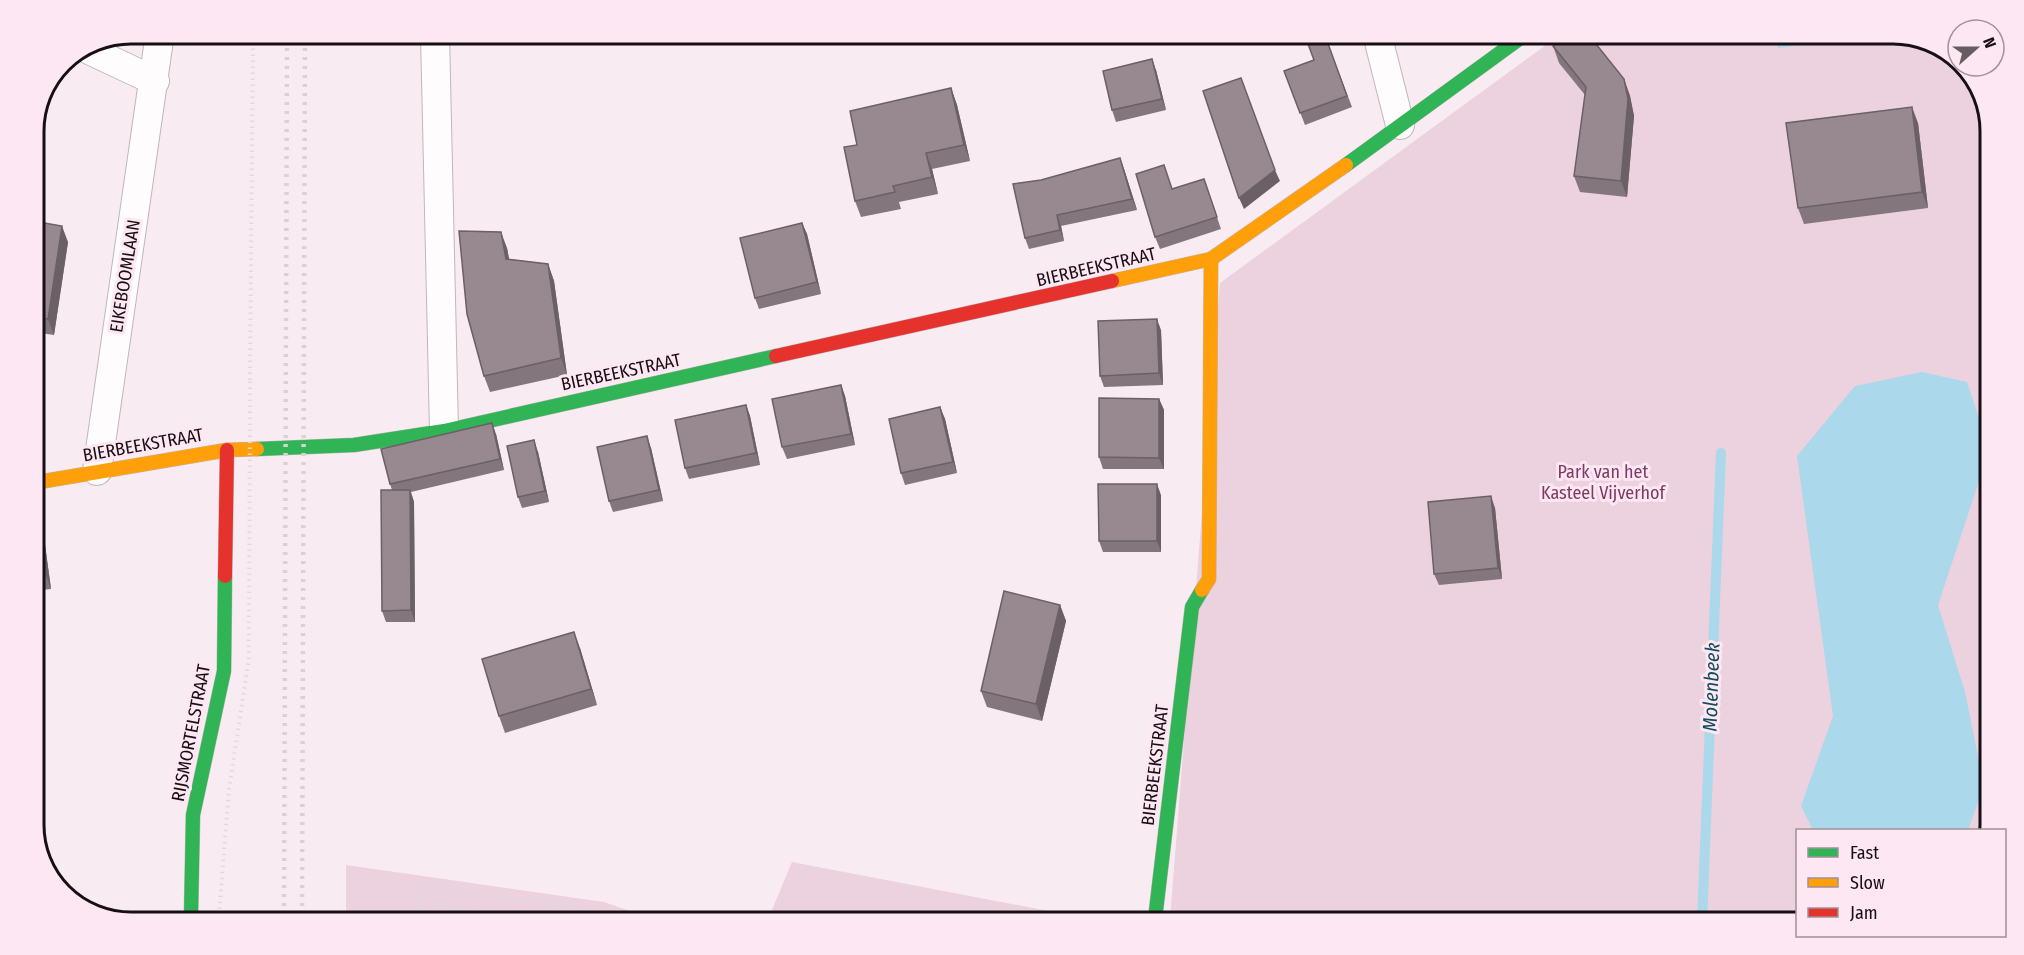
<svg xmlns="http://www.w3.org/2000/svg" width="2024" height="955" viewBox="0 0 2024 955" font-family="'Fira Sans Condensed',sans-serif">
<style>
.green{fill:#ecd1df}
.water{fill:#abd8eb}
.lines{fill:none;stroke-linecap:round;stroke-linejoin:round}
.stream{stroke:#abd8eb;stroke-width:10}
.street-casing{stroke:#c0b6bb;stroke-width:30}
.fast-casing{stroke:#c0b6bb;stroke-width:15}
.slow-casing{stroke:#c0b6bb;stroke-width:15}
.jam-casing{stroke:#c0b6bb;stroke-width:15}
.path{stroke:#dfdbdd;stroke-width:4;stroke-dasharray:1.5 4.5;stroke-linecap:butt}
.street{stroke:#fefcfd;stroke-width:28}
.fast{stroke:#30b455;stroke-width:14}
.slow{stroke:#ff9f0a;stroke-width:14}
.jam{stroke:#e5322d;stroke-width:14}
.rail{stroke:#d7d3d5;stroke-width:4.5;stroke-dasharray:3 6;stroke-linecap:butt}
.path-bridge{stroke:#dfdbdd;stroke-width:4;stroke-dasharray:1.5 4.5;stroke-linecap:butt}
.wall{fill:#83767d}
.shaded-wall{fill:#6a6066}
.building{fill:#988991;stroke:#6a6066;stroke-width:1.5}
.labels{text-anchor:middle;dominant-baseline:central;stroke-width:6;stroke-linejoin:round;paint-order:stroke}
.street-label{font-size:18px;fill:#180f14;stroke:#fde7f2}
.park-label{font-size:18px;fill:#7e3a62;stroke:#fde7f2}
.water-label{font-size:20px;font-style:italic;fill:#104c5d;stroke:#fde7f2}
.rim{fill:none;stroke:#180f14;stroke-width:3}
</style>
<rect width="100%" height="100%" fill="#f8ecf2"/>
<g class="green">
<path d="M1554,39L1931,41L1958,62V66C1980,68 1985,107 1991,124L1984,830H1798L1797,922L1170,919L1220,283Z"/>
<path d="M792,862L1090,919L769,917Z"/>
<path d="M346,865L604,902L647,917L346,916Z"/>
</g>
<g class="water">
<path d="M1777,40H1837L1778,48Z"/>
<path d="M1922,372L1967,382L1988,445L1987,457L1938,605L1965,692L1984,786L1968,830H1822L1812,828L1801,806L1833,716L1797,456L1855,386Z"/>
</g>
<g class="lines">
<path class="stream" d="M1702,921L1721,453"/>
<g class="street-casing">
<g id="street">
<path d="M435,34L444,431"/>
<path d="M1378,38L1400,125"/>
<path d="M89,50L155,81"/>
<path d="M97,471L160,33"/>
</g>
</g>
<g class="fast-casing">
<g id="fast">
<path d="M1346,165L1519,39"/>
<path d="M257,449L354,445L444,431L776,356"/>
<path d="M191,915L193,815L224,671L225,576"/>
<path d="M1155,919L1192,607L1202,590"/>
</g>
</g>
<g class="slow-casing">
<g id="slow">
<path d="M1112,281L1211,259L1346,165"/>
<path d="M33,483L227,450L257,449"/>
<path d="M1202,590L1209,579L1211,259"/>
</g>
</g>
<g class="jam-casing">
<g id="jam">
<path d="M776,356L1112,281"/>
<path d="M225,576L227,450"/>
</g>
</g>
<g class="path">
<path d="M250,380L253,34"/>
<path d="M415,916L423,889L571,905L605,917"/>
<path d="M436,916L437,905L504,916"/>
</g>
<use href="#street" class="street"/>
<use href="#fast" class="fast"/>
<use href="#slow" class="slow"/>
<use href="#jam" class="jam"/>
<g class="rail">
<path d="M284,915L287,34"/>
<path d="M302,915L305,34"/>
</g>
<path class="path-bridge" d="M219,915L229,789L249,659L250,380"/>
</g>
<g class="wall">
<path d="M1326,38L1352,107L1305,125L1284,71L1314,60Z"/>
<path d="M1553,46L1624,79L1630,96L1634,116L1627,197L1580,192L1574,176L1585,95L1559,63Z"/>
<path d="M1156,70L1166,110L1116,122L1112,110Z"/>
<path d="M951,88L957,105L970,161L932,169L938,194L899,202L901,209L861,217L855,201L857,145Z"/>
<path d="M1918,123L1928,208L1804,224L1798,208Z"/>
<path d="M1124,169L1137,210L1061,226L1064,241L1029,249L1025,238L1013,184Z"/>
<path d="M1204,179L1221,229L1160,249L1155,237L1173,189Z"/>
<path d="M33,221L68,242L54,335L33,332Z"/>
<path d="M802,223L807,234L821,294L759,309L755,298Z"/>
<path d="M507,248L509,259L548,264L554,281L567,375L490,392L484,376Z"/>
<path d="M1161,330L1163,385L1104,387L1100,376Z"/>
<path d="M841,385L845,396L855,445L787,459L782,447Z"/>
<path d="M1159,399L1164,410V469H1103L1099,457Z"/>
<path d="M746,405L750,416L760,465L689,479L685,468Z"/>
<path d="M940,407L945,419L957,473L905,485L901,473Z"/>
<path d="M496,434L504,470L411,492L414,502L415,622H386L382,611L392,490L390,484Z"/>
<path d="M651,448L663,501L613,512L609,501Z"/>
<path d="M538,452L549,502L522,508L518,497Z"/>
<path d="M1161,495V552H1103L1099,541Z"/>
<path d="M1495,508L1502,579L1439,585L1434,574Z"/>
<path d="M33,514L43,530L51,589L33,591Z"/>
<path d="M1060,605L1066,621L1042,721L987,707L981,691Z"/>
<path d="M580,648L597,705L505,733L499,716Z"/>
</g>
<g class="shaded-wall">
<path d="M1152,59L1156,70L1166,110L1162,99Z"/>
<path d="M1624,79L1630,96L1634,116L1627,197L1621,181Z"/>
<path d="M951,88L957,105L970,161L964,145Z"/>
<path d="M1912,107L1918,123L1928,208L1922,192Z"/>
<path d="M926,153L932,169L938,194L932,177Z"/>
<path d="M1120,158L1124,169L1137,210L1132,199Z"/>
<path d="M1275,170L1280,181L1244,209L1239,198Z"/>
<path d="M1057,215L1061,226L1064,241L1060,230Z"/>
<path d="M802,223L807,234L821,294L817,282Z"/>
<path d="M62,226L68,242L54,335L48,319Z"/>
<path d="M501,232L507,248L512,275L506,259Z"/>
<path d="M548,264L554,281L567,375L561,358Z"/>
<path d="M1157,319L1161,330L1163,385L1159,373Z"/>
<path d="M841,385L845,396L855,445L851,434Z"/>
<path d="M1159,399L1164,410V469L1159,458Z"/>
<path d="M746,405L750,416L760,465L756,453Z"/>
<path d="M940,407L945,419L957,473L953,462Z"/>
<path d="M492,423L496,434L504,470L500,459Z"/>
<path d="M647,436L651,448L663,501L659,490Z"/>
<path d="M534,440L538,452L549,502L545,491Z"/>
<path d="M1157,484L1161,495V552L1157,541Z"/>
<path d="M410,490L414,502L415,622L411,610Z"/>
<path d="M1491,496L1495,508L1502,579L1498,568Z"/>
<path d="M37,513L43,530L51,589L45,573Z"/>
<path d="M1060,605L1066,621L1042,721L1036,704Z"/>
<path d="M574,632L580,648L597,705L591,689Z"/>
</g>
<g class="building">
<path d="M1326,38L1347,96L1300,113L1284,71L1314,60L1308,44Z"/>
<path d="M1562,39H1592L1624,79L1628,99L1621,181L1574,176L1586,87L1553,46Z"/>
<path d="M1152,59L1162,99L1112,110L1103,71Z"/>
<path d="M1241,78L1275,170L1239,198L1203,91Z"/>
<path d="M951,88L964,145L926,153L932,177L893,186L895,192L855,201L844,147L857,145L850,111Z"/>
<path d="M1912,107L1922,192L1798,208L1786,123Z"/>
<path d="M1120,158L1132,199L1057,215L1060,230L1025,238L1013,184L1041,180Z"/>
<path d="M1164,165L1172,189L1204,179L1217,217L1155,237L1136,174Z"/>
<path d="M33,221L62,226L48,319L33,317Z"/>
<path d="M802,223L817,282L755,298L740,238Z"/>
<path d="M459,231L501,232L506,259L548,264L561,358L484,376L467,314Z"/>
<path d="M1157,319L1159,373L1100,376L1098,321Z"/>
<path d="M841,385L851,434L782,447L772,399Z"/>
<path d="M1099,398L1159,399V458L1099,457Z"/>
<path d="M746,405L756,453L685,468L675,420Z"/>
<path d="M940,407L953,462L901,473L889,419Z"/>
<path d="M492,423L500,459L390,484L381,449Z"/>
<path d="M647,436L659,490L609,501L597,447Z"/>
<path d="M534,440L545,491L518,497L507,446Z"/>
<path d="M1098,484H1157V541H1099Z"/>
<path d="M381,490H410L411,610L382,611Z"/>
<path d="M1491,496L1498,568L1434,574L1428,502Z"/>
<path d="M37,513L45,573L33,574V514Z"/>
<path d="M1004,591L1060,605L1036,704L981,691Z"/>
<path d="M574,632L591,689L499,716L482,659Z"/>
</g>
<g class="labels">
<g class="street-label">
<text transform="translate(1096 267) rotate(-13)">BIERBEEKSTRAAT</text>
<text transform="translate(125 276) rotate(-81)">EIKEBOOMLAAN</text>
<text transform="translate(621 372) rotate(-12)">BIERBEEKSTRAAT</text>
<text transform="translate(143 445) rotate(-10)">BIERBEEKSTRAAT</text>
<text transform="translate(191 733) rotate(-79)">RIJSMORTELSTRAAT</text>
<text transform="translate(1155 765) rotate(-83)">BIERBEEKSTRAAT</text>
</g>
<g class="park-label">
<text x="1603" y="472">Park van het<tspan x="1603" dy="21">Kasteel Vijverhof</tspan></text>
</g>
<g class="water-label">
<text transform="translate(1711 687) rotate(-88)">Molenbeek</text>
</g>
</g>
<path d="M0 0H2024V955H0ZM131 44H1893A87 87 0 0 1 1980 131V825A87 87 0 0 1 1893 912H131A87 87 0 0 1 44 825V131A87 87 0 0 1 131 44Z" fill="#fde7f2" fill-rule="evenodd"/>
<path class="rim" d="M131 44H1893A87 87 0 0 1 1980 131V825A87 87 0 0 1 1893 912H131A87 87 0 0 1 44 825V131A87 87 0 0 1 131 44Z"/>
<rect x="1796" y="829" width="210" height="108" fill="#fde7f2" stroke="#a19199" stroke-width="1.5"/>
<rect x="1808" y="848" width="30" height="9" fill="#30b455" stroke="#a19199" stroke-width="1.5"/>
<text x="1850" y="859" font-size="18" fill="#180f14">Fast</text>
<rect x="1808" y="878" width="30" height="9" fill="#ff9f0a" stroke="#a19199" stroke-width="1.5"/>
<text x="1850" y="889" font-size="18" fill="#180f14">Slow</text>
<rect x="1808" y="908" width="30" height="9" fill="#e5322d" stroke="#a19199" stroke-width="1.5"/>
<text x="1850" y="919" font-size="18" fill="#180f14">Jam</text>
<g transform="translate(1976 48) rotate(69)"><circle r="28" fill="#fde7f2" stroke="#a19199" stroke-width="1.5"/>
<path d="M0-4.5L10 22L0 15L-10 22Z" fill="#665c62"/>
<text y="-9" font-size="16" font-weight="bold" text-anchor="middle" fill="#180f14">N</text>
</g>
</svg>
